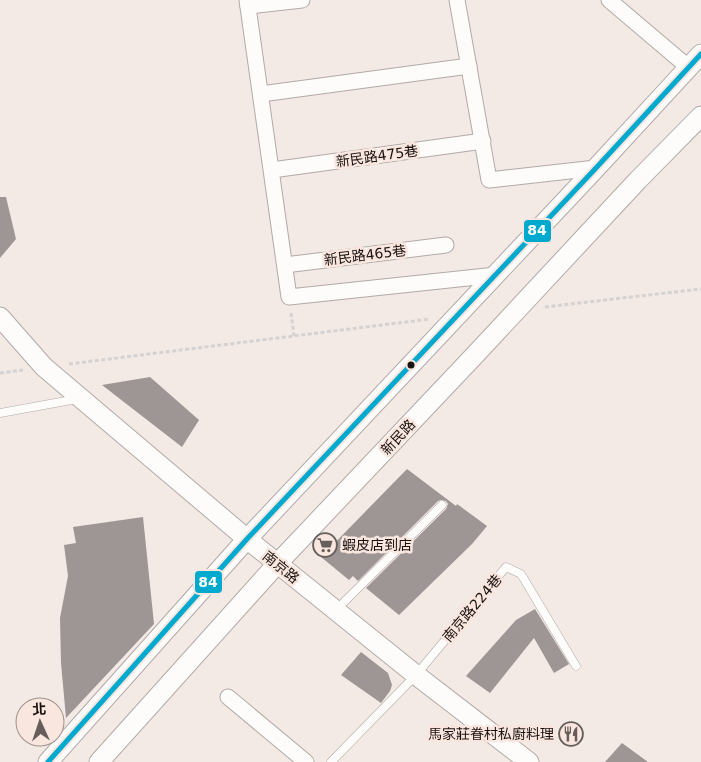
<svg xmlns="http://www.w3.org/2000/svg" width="701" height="762" viewBox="0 0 701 762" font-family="'DejaVu Sans','Noto Sans TC',sans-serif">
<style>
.building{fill:#9e9694}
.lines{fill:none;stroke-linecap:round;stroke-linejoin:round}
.service-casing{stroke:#b2aaa7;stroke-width:9}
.minor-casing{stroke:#b2aaa7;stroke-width:17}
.tertiary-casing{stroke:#b2aaa7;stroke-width:21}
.path{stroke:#d5d2d1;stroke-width:3;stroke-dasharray:4 2.5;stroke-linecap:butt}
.service{stroke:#fdfcfb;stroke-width:8}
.minor{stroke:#fdfcfb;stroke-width:15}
.tertiary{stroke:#fdfcfb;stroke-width:19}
.bus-1-casing{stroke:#f9e6df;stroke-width:9}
.bus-1{stroke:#00a9ce;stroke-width:5}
.bus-dot{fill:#191310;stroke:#f9e6df;stroke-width:2}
.labels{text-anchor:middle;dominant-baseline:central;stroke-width:5;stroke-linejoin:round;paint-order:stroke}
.street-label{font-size:14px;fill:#191310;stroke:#f9e6df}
.poi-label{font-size:14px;fill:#191310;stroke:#f9e6df;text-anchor:start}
.line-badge{stroke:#f9e6df;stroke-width:2}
.badge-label{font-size:14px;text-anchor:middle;font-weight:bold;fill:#fff}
</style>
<rect width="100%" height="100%" fill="#f3e9e5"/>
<g class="building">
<path d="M0,197H6L16,239L0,258Z"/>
<path d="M150,377L199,420L182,447L102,385Z"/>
<path d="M407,469L456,506L457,504L487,526L472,544L399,615L366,588L446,509L448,504L446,501L441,500L438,501L358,581L353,576L349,580L321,557Z"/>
<path d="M143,517L154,624L66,718L61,663L60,618L68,576L64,545L76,543L73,527Z"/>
<path d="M535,609L569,664L554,673L534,638L490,693L466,676L516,620Z"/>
<path d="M361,652L388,673L392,685L390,691L381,703L341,675Z"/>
<path d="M622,743L648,762H605Z"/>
</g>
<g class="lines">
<g class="service-casing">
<g id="service">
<path d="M0,413L77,399"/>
<path d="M337,609L442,505"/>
<path d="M331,762L416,675L506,567L521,574L576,666"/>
</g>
</g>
<g class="minor-casing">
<g id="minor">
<path d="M247,0L289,297L496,275"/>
<path d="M457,0L489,180L596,168"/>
<path d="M609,0L688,67"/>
<path d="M248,6L302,0"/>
<path d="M261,94L469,66"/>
<path d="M272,170L483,141"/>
<path d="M285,265L446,245"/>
<path d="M228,697L306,762"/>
</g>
</g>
<g class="tertiary-casing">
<g id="tertiary">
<path d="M0,317L44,367L247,539L416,675L529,762"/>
<path d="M48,762L247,539L596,168L701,54"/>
<path d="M99,762L277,564L473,357L638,180L701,116"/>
</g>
</g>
<g class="path">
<path d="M545,307L701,289"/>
<path d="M291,313L294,336"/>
<path d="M69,364L430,319"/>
<path d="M0,373L23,370"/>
</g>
<use href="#service" class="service"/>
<use href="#minor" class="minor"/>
<use href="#tertiary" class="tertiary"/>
<g class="bus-1-casing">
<path id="bus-1" d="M48,762L247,539L596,168L701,54"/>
</g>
<use href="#bus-1" class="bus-1"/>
</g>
<defs>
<g id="supermarket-ring" transform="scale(1.25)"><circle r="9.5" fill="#f9e6df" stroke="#655e5b" stroke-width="1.5"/><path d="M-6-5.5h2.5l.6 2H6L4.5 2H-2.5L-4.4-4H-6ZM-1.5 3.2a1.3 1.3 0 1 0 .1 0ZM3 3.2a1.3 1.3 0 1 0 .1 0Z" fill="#655e5b"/></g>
<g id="restaurant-ring" transform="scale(1.25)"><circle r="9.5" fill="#f9e6df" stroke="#655e5b" stroke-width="1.5"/><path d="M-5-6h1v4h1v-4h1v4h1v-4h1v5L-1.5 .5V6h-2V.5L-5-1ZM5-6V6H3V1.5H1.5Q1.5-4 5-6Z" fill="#655e5b"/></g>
</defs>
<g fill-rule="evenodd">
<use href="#supermarket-ring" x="325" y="545"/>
<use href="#restaurant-ring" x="571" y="734"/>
</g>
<circle class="bus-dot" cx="411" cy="365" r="4.5"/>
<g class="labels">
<g class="street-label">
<text transform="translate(377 156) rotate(-8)">新民路475巷</text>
<text transform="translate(365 255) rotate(-7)">新民路465巷</text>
<text transform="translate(398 437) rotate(-47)">新民路</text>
<text transform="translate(281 567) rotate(39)">南京路</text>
<text transform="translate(472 608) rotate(-50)">南京路224巷</text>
</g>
<g class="poi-label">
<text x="342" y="545">蝦皮店到店</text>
<text x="554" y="734" text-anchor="end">馬家莊眷村私廚料理</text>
</g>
</g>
<g class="line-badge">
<rect x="523" y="219" width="29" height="24" rx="5" fill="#00a9ce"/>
<rect x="194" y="570" width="29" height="24" rx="5" fill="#00a9ce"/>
</g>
<g class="badge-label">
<text x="537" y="235">84</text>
<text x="208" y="587">84</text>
</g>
<g transform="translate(40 722) rotate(357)"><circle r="24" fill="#f9e6df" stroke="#9f928c"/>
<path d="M0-4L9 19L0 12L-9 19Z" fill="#655e5b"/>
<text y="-8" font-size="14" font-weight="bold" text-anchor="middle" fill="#191310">北</text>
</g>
</svg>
